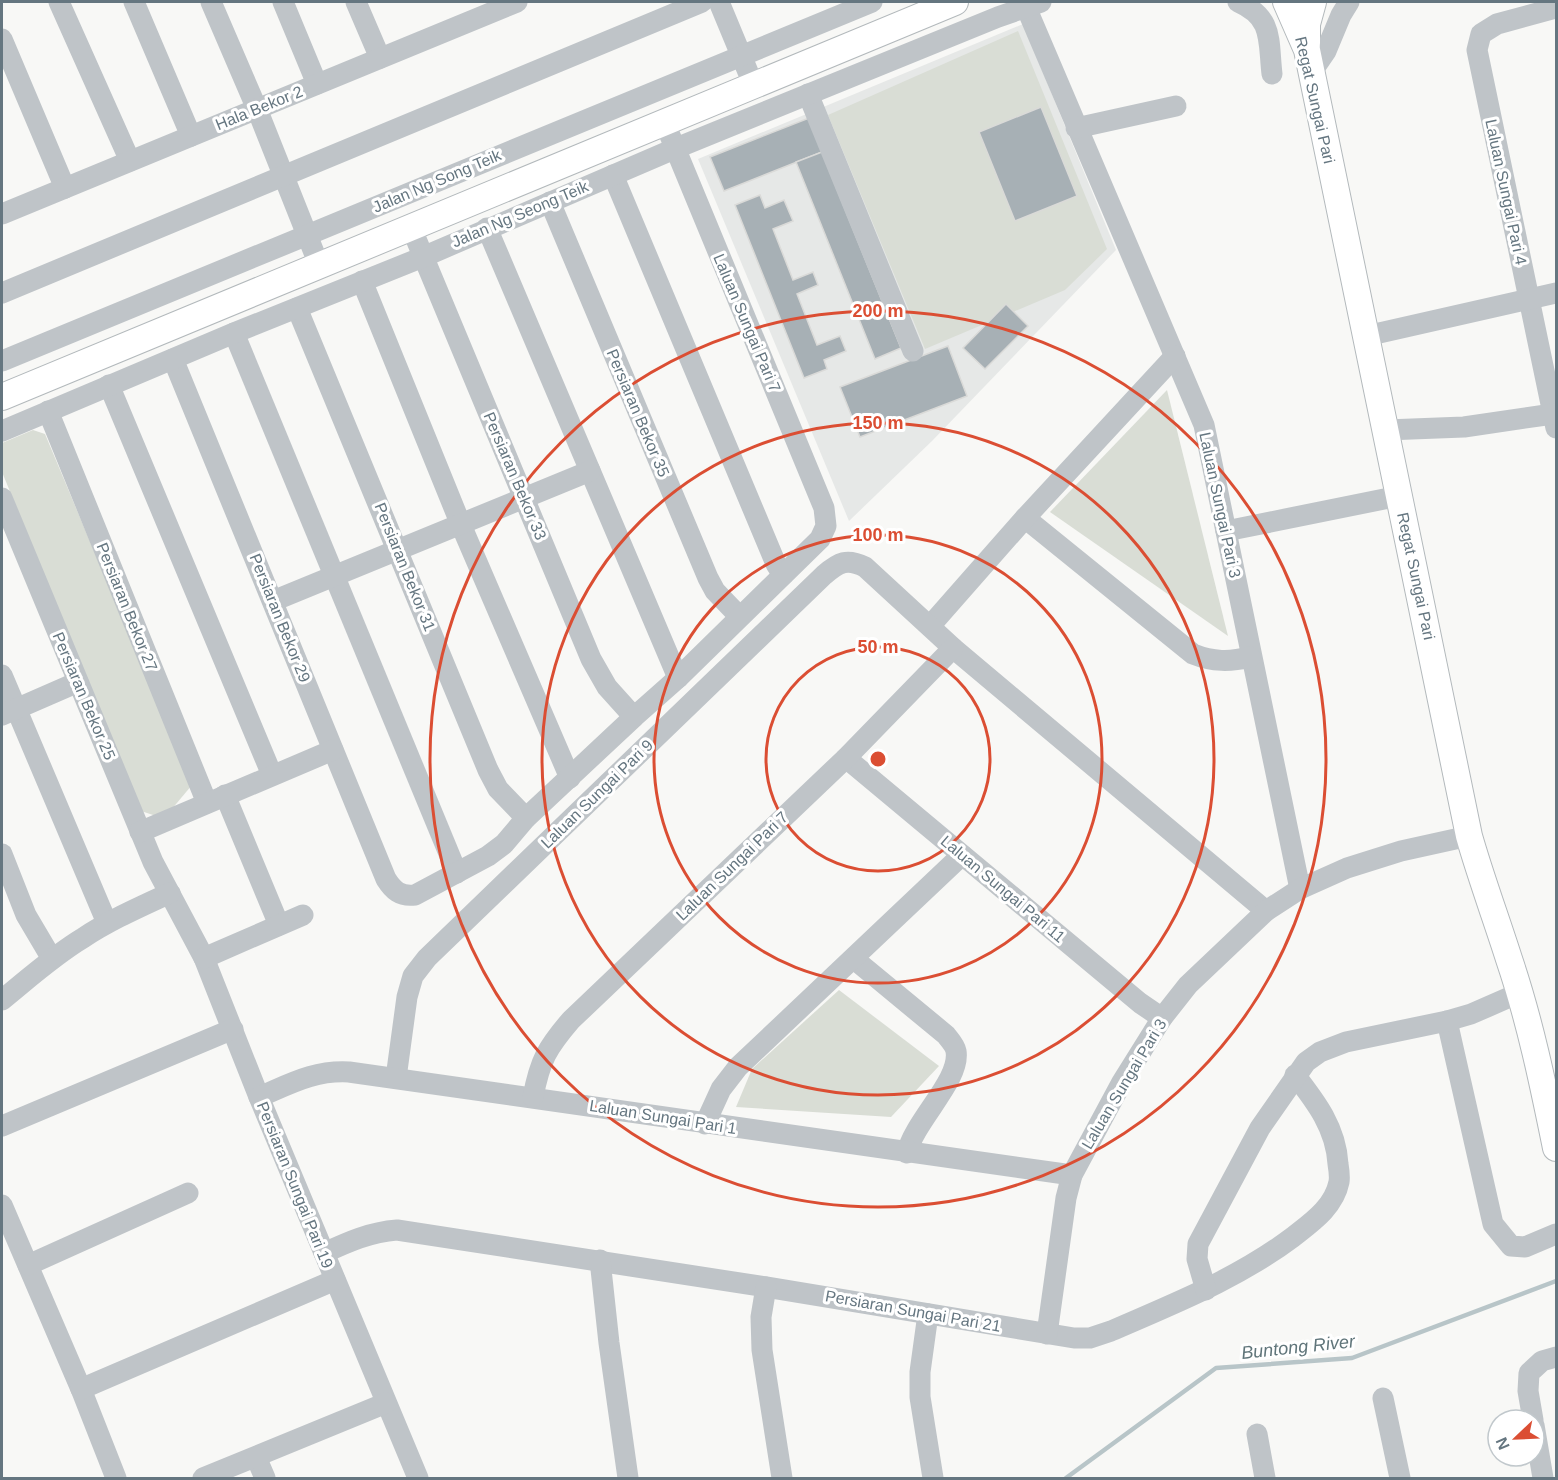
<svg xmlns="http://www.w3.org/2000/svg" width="1558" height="1480" viewBox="0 0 1558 1480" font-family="Arial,sans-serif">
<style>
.built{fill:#e6e8e7}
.green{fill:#d9ddd5}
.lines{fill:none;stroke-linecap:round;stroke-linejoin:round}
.stream{stroke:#b8c5c8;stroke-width:4.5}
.building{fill:#a7b0b5;stroke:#dadad8;stroke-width:1.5}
.major-casing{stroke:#b3b9bc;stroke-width:28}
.minor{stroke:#bfc4c8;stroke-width:21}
.major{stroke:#fff;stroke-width:26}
.ring{fill:none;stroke:#db4e33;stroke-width:3}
.labels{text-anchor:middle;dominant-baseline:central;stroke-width:6;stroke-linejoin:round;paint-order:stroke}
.street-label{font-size:16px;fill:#657680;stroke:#fff}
.water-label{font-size:18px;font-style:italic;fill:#60757a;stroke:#fff}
.centre{fill:#db4e33;stroke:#fff;stroke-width:3}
.ring-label{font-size:18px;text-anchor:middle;font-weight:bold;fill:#db4e33;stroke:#fff;stroke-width:6;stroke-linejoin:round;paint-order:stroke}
</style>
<rect width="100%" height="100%" fill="#f8f8f6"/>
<path class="built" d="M1023,24L1116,250L932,441L849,521L698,159Z"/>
<g class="green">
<path d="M1018,31L1107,249L1065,290L925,349L828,115Z"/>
<path d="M1167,390L1228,636L1050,512Z"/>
<path d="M33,430L45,434L192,785L171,810L156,816L141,811L2,472V443Z"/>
<path d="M839,990L939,1066L891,1117L736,1107L752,1069Z"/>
</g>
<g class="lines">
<path class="stream" d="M1066,1478L1216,1368L1352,1358L1556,1281"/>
</g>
<g class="building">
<path d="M1041,107L1077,196L1015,221L979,132Z"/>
<path d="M809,118L822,152L724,191L710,157Z"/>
<path d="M822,152L901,348L875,359L796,162Z"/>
<path d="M760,195L765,208L784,200L793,221L773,229L793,280L813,272L818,285L797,294L817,345L840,336L846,351L824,360L827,369L804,378L735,205Z"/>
<path d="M1006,304L1028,326L985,369L963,348Z"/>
<path d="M948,346L967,396L860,437L840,387Z"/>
</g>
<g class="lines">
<g class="major-casing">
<g id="major">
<path d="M1286,2L1307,50L1469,836C1481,878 1496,918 1509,959C1530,1021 1543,1084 1556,1148"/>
<path d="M1307,43V24L1313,2"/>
<path d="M2,397L955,2"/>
</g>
</g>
<g class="minor">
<path d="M59,2L130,161"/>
<path d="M134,2L191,136"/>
<path d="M211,2L257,109L319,265"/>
<path d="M283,2L317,84"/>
<path d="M356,2L380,58"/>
<path d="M719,2L753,84"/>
<path d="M1238,2C1274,18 1268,40 1272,74"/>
<path d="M1026,7L1204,425L1300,889"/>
<path d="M1556,8L1497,24L1481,34L1477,50L1556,428"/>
<path d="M2,39L65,188"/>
<path d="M1311,73L1326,51L1341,15L1349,2"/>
<path d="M808,94L913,351"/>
<path d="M1076,128L1176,106"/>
<path d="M613,175L776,564L783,575"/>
<path d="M550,202L708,578L715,591L739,616"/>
<path d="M2,214L517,2"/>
<path d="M411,227L591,659L607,687L634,717"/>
<path d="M487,228L678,678"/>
<path d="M362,281L461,525L570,778"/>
<path d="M2,293L702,2"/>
<path d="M297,308L488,770L498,789L526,818"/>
<path d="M234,333L457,873"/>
<path d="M1366,336L1556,293"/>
<path d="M173,359L386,879C393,890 400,897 415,895L488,856L504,844L526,818L634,717L678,678L820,539L826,526L824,508L664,121"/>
<path d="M2,361L872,2"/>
<path d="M109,385L272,775"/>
<path d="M48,411L207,803"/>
<path d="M1386,430L1464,427L1553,414"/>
<path d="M2,431L234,333L423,257L674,149L998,17L1041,2"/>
<path d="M2,498L153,862L204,958L259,1097L418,1478"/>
<path d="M1025,518L1193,654C1213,662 1230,662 1250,657"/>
<path d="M1226,531L1399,496"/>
<path d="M273,601L590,471"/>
<path d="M930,626L1025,518L1175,356"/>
<path d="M2,675L107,923"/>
<path d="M2,715L78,682"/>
<path d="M846,758L1140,1003L1162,1018"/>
<path d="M225,795L279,925"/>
<path d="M140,832L333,750"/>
<path d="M2,854L26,915L52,959"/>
<path d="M204,958L303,915"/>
<path d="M854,959L946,1035C949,1039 955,1045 956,1051C961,1080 914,1121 907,1153"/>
<path d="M2,1000C28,979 53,956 83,938C110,920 140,907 170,893"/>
<path d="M1447,1021L1493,1224L1511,1246L1525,1247L1556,1234"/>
<path d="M396,1078L407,997L413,976L427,958L824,575C839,562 847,558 865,567L953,648L1266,911"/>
<path d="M259,1097C290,1084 314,1070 349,1072L1072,1175"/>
<path d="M533,1097C540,1060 547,1048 571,1020L846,758L953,648"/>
<path d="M705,1124L721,1089L738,1067L962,855"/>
<path d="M2,1126L233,1029"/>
<path d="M2,1205L81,1389L116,1478"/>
<path d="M324,1253C348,1242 370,1232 397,1230L766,1287L1074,1338H1090L1111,1331C1175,1303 1237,1279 1293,1237C1312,1222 1334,1207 1339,1182C1340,1176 1339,1170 1338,1164C1336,1128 1316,1102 1295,1075"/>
<path d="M600,1260L609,1343L628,1478"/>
<path d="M28,1265L188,1193"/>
<path d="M766,1287L761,1317L762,1350L782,1478"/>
<path d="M1206,1290L1197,1259L1198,1244L1260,1128L1306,1062L1320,1052L1346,1042L1447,1021L1471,1014L1519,993"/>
<path d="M928,1314L920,1372V1397L933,1478"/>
<path d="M1047,1334L1066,1198L1072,1175L1122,1082L1162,1018L1188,985L1266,911L1300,889L1347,868L1401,851L1469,836"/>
<path d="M81,1389L335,1280"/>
<path d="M1383,1398L1400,1478"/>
<path d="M1533,1420L1528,1391L1529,1373L1542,1361L1556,1357"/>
<path d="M1534,1425L1543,1478"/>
<path d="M1257,1434L1265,1478"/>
<path d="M256,1457L265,1478"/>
<path d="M203,1478L386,1403"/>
</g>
<use href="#major" class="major"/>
</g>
<g class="ring">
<circle cx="878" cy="759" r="112"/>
<circle cx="878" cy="759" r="224"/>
<circle cx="878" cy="759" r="336"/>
<circle cx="878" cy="759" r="448"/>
</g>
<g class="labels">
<g class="street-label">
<text transform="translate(1315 100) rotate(77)">Regat Sungai Pari</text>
<text transform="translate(259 108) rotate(-22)">Hala Bekor 2</text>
<text transform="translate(437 181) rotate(-23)">Jalan Ng Song Teik</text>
<text transform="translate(1506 192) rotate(78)">Laluan Sungai Pari 4</text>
<text transform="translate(520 214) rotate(-23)">Jalan Ng Seong Teik</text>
<text transform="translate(747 323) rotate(67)">Laluan Sungai Pari 7</text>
<text transform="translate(638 413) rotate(67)">Persiaran Bekor 35</text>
<text transform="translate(515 476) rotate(67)">Persiaran Bekor 33</text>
<text transform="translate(1220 505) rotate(78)">Laluan Sungai Pari 3</text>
<text transform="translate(405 567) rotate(68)">Persiaran Bekor 31</text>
<text transform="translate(1416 576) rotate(78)">Regat Sungai Pari</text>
<text transform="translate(127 607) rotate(68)">Persiaran Bekor 27</text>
<text transform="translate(280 618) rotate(68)">Persiaran Bekor 29</text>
<text transform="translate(84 696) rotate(67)">Persiaran Bekor 25</text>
<text transform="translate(597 794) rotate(-44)">Laluan Sungai Pari 9</text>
<text transform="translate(732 866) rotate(-44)">Laluan Sungai Pari 7</text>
<text transform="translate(1003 889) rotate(40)">Laluan Sungai Pari 11</text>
<text transform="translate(1124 1084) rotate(-59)">Laluan Sungai Pari 3</text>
<text transform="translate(663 1117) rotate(9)">Laluan Sungai Pari 1</text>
<text transform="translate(295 1185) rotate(68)">Persiaran Sungai Pari 19</text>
<text transform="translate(913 1311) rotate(10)">Persiaran Sungai Pari 21</text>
</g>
<g class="water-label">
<text transform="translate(1298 1347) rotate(-6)">Buntong River</text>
</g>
</g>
<circle cx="878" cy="759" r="9" class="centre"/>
<g class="ring-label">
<text x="878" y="317">200 m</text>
<text x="878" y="429">150 m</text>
<text x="878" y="541">100 m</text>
<text x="878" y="653">50 m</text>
</g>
<rect width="1558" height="1480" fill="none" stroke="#657680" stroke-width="6"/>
<g transform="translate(1516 1438) rotate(247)"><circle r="28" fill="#ffffff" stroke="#c1c8cc" stroke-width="1.5"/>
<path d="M0-4.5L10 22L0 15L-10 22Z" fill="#db4e33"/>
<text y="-9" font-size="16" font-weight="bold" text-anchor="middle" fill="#657680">N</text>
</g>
</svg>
